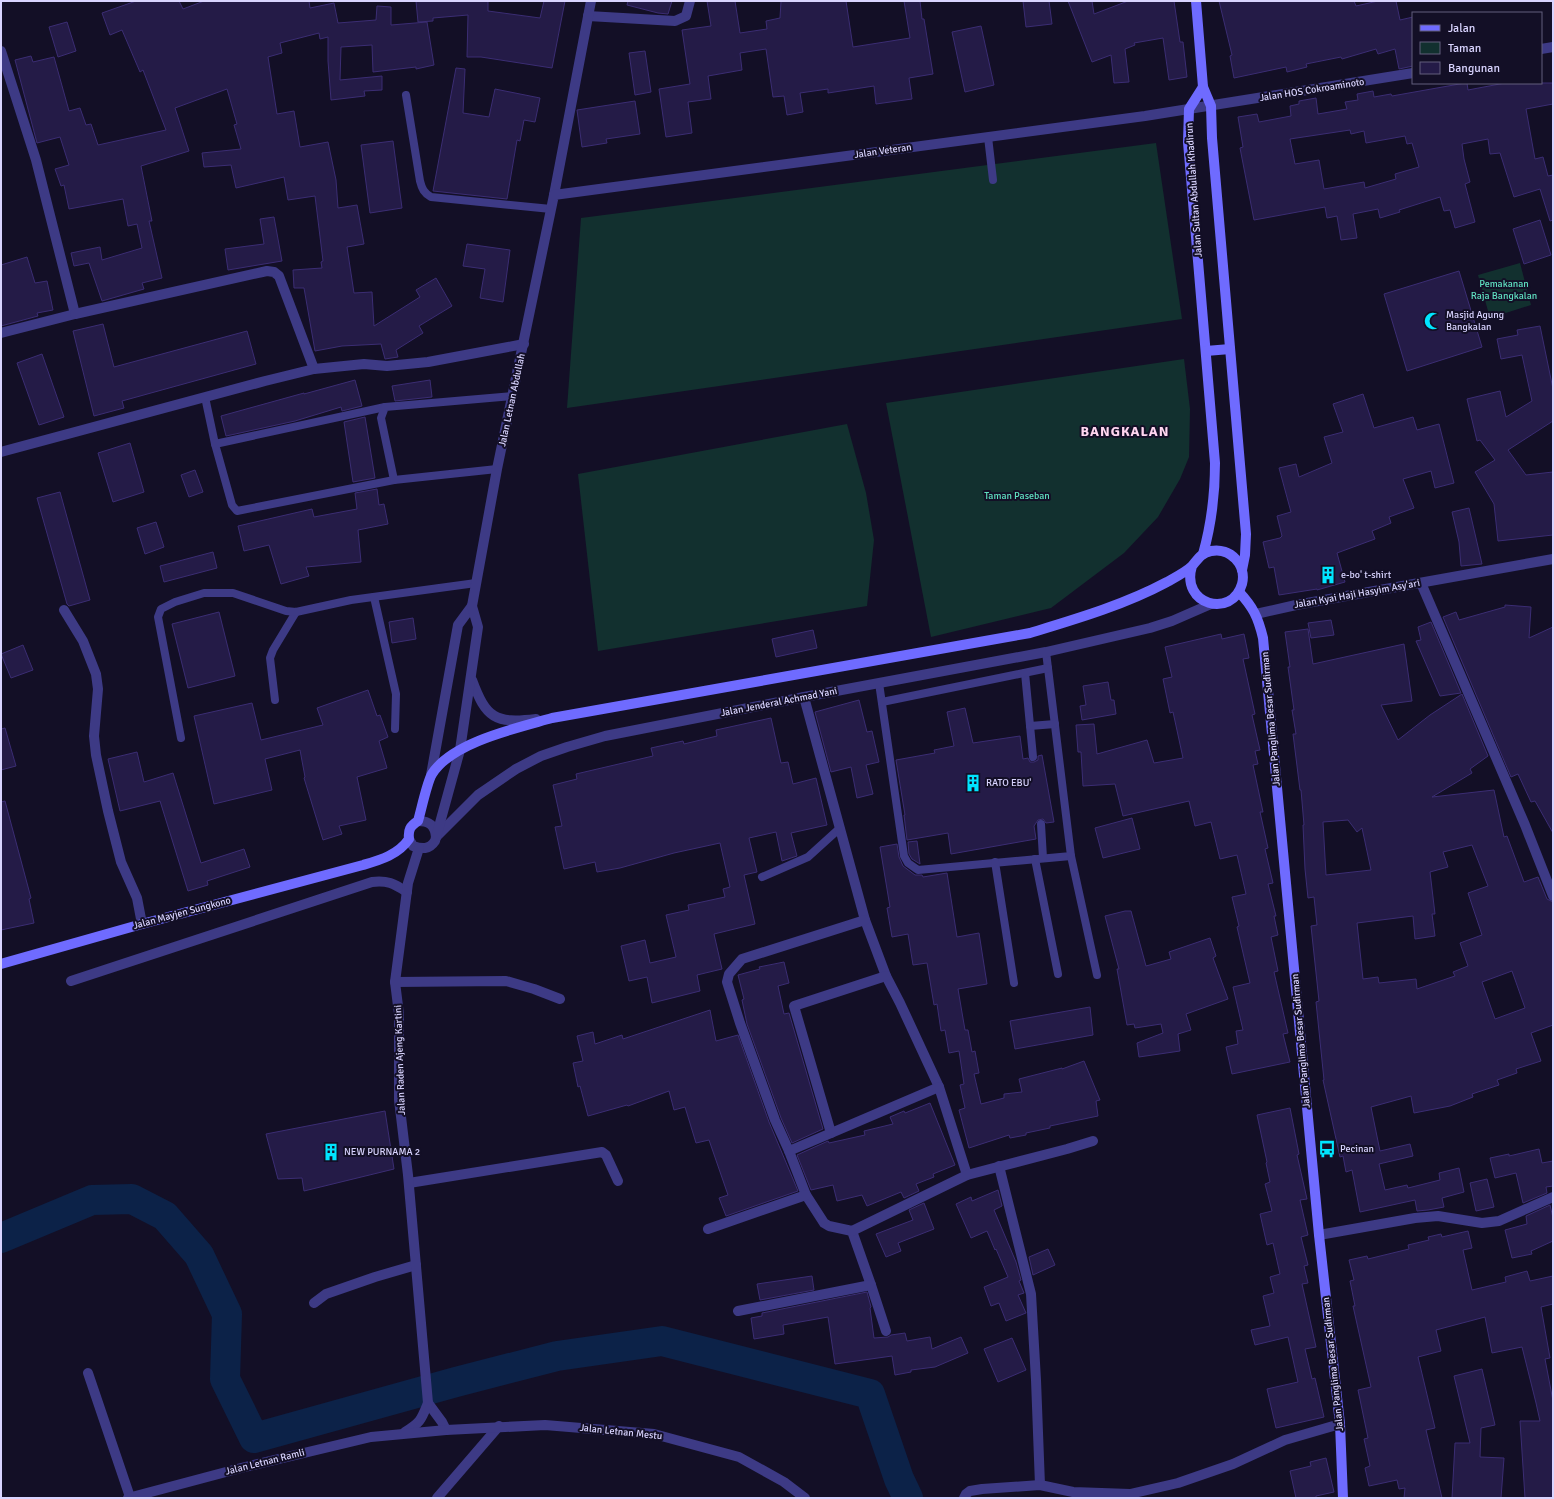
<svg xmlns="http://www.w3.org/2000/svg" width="1554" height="1499" viewBox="0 0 1554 1499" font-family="Signika,sans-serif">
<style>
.green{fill:#12302f}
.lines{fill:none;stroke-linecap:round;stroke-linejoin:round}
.river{stroke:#0c2248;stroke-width:30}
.building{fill:#241b47;stroke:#3b2d73;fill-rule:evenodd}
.service{stroke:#3d3a85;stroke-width:8}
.minor{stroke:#3d3a85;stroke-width:10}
.tertiary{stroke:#3d3a85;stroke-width:10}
.secondary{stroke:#6f6bff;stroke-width:10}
.labels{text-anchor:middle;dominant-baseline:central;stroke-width:4;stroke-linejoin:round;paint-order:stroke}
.street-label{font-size:10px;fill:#d9d4ff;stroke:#130f26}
.park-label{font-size:10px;fill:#5fe0c0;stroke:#130f26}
.poi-label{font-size:10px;fill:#d9d4ff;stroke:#130f26;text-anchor:start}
.district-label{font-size:14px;font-weight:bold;letter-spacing:1px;fill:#ffd6f0;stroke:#130f26}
</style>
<rect width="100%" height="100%" fill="#130f26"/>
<g class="green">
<path d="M1156,143L1182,319L567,408L581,218Z"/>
<path d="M1520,263L1531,305L1490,318L1478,275Z"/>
<path d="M1184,359L1190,409L1189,457L1180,479L1158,517L1124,553L1051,608L931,637L886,403Z"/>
<path d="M847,424L866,493L874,540L867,606L598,651L578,474Z"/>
</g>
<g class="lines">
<path class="river" d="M1,1238L92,1200L132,1199L165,1216L199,1255L227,1314L225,1379L254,1438L456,1382L557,1356L662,1341L870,1394L899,1479L908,1498"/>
</g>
<g class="building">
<path d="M136,1H179L183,9L204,1H309L310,8L334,3L338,23L376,20L377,6L391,7V25L427,22L434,65L416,69V67L373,72L372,45L341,47L340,80L382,76V90L364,91L365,96L331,100L328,61V37L320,39L319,33L280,43L282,53L268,57L277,114L294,111L300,147L328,142L336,180L338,208L357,205L364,244L347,247L354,293L372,292L374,326L420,297L416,290L436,278L452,306L419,326L423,333L396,350L398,357L385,359L381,344L342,346L315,351L304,288H294L293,270L322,268L321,262L323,261L315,196L288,200L284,177L236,188L231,165L204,167L202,153L241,149L234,125L237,124L227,89L175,108L189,151L141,166L152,221H149L162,278L142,283L144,289L102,301L89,263L74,266L71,253L100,247L102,260L142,248L137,224L128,226L123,199L69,209L64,185L61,186L55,169L69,165L60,137L37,143L15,60L31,56L33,62L54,57L69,111L80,108L86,125L91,124L98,145L166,130L143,70L140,72L122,30L110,35L102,13Z"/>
<path d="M416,1H488V11L540,18L544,1H565L552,68L481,57H467L468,15L433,18V21L418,22Z"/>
<path d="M628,1H672L668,14L658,13L627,5Z"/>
<path d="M707,1H735L740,33L767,29L766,21L780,18L781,1H846L853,47L910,38L904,1H920L922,19H924L933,74L909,78L912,99L876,104L874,86L828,93V89L800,93L803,112L787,115L784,96L773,97L766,49L740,53L742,70L708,76L711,99L688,102L692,133L666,137L659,89L690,84L682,30L711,26Z"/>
<path d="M1023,1H1049L1052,24L1026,27Z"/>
<path d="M1068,1H1092L1094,14L1128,1H1174L1180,42H1183L1187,77L1169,80L1163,38L1134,43L1135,45L1125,49L1129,82L1114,83L1111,55L1092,62Z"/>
<path d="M1219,1H1354L1356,6L1378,1H1396L1400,20L1413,17V66L1399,69L1395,49L1378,54L1376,49L1342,59L1341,57L1306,64L1307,67L1287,72L1286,67L1234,78L1230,56L1232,55Z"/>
<path d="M67,22L76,51L58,57L49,27Z"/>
<path d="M981,26L994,85L965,92L952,32Z"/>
<path d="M645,51L651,92L635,95L629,53Z"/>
<path d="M456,68L465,69L463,113L489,117L495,89L540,98L535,122L524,120L520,141L517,140L507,199L433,191Z"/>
<path d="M1465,83H1467L1468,90L1505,83H1553V104L1526,109L1535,159L1543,157L1548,176L1553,175V220L1550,221L1540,189L1514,197L1500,153L1490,154L1488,139L1462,144L1464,159L1470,182L1465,184L1475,222L1455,228L1450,210L1444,211L1440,197L1399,210L1400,212L1380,218L1378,209L1353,214L1357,238L1341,240L1337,216L1327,218L1325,207L1254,220L1240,148L1243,147L1238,117L1257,114L1259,122L1291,116L1290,106L1299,104V101L1316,98L1318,114L1347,109L1345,102L1358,100L1357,94L1373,91L1374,97L1391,94L1392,96ZM1350,130L1351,134L1364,131L1366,143L1405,136L1407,144L1412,143L1419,167L1395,174L1396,179L1365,188L1364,182L1324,189L1319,160L1295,164L1290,139Z"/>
<path d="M635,101L640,134L606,139L607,143L582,147L577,110Z"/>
<path d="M393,141L402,208L370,213L361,145Z"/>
<path d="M274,217L282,261L228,270L225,249L264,244L260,219Z"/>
<path d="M1540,220L1551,255L1524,264L1513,229Z"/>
<path d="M467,244L510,250L503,302L480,298L485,269L463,266Z"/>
<path d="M27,257L35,283L47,281L53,310L37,313L38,316L1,326V265Z"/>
<path d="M1459,271L1482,347L1407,371L1384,294Z"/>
<path d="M103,324L114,367L247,331L256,364L122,401L124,408L94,416L73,331Z"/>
<path d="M1540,326L1553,389V421L1508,450L1526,475L1553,472V535L1498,541L1494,504L1475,472L1495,460L1480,440L1477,441L1467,399L1500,391L1506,417L1532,401L1522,355L1501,359L1497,339L1518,335L1517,330Z"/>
<path d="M42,354L64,417L39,425L17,363Z"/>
<path d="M355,380L362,406L342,411L341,407L295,421L226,436L221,416L304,393V394Z"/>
<path d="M430,380L432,397L395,401L392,386Z"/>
<path d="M1363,394L1374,428L1413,417L1417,430L1439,424L1454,483L1435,488L1431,471L1403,479L1414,508L1389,517L1391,523L1372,531L1375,539L1337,553L1345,582L1317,590V589L1279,595L1274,567L1269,568L1263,542L1280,538L1282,536L1277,516L1291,512L1279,468L1296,464L1299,477L1332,463L1324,437L1343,432L1333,404Z"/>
<path d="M365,417L375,478L353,482L344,422Z"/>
<path d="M130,443L144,492L113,502L98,453Z"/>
<path d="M195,470L203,492L189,497L181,475Z"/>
<path d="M377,489L379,505L384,504L388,524L358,530L361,562L306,567L309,576L281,584L269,545L244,551L238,526L312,509L314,517L357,509L355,493Z"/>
<path d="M60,492L90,600L69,606L67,604L37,498Z"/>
<path d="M1469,508L1482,564L1461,566L1459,542L1452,512Z"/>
<path d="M156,522L164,547L145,554L137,528Z"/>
<path d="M213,552L217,568L164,582L160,566Z"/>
<path d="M1505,605L1531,607L1529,638L1553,627V833L1535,801L1531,802L1518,774L1511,777L1443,617L1456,612L1459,620L1505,607Z"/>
<path d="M219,612L235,676L188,688L172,624Z"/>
<path d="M413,618L416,639L392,643L389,622Z"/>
<path d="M1331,620L1334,635L1311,638L1308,623Z"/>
<path d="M1431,622L1461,693L1440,696L1416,641L1421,640L1418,627Z"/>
<path d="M1308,629L1313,664L1404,644L1412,701L1381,705L1398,740L1430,715L1462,694L1488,756L1470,769L1472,773L1432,797L1494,790L1504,837L1507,836L1524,882L1538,877L1547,899L1553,902V1025L1531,1033L1541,1061L1516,1069L1517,1073L1497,1080L1499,1085L1472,1094L1473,1097L1450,1106L1414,1113L1411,1096L1371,1107L1380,1151L1410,1144L1413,1156L1379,1164L1385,1190L1407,1185L1408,1188L1440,1180L1439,1173L1459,1168L1464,1192L1442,1198L1444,1207L1428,1210L1417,1211L1415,1200L1360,1212L1352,1170L1346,1172L1343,1156L1340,1157L1323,1080H1324L1316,1002L1319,1001L1311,926L1317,925L1314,897L1308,898L1305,869L1303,825H1304L1301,790H1300L1293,734H1296L1292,710H1294L1288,667H1290L1285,632ZM1348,820L1357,832L1362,828L1371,870L1326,875L1323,822ZM1472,845L1488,886L1468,893L1482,935L1460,943L1468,966L1453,972L1455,976L1417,989L1416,979L1379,983L1378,977L1363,979L1357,923L1413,916L1415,939L1435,936L1432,914H1435L1430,872L1448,867L1443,852ZM1512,971L1525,1008L1495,1019L1482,982Z"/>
<path d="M813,630L817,648L776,657L772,639Z"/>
<path d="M1221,634L1222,639L1244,634L1249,658L1243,659L1255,714L1252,715L1260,750L1255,751L1258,764L1253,765L1263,812H1260L1268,848L1265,849L1273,883L1268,884L1276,916H1274L1278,935L1271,937L1278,971L1274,972L1288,1033L1283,1034L1290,1062L1232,1074L1226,1047L1238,1044L1236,1031L1243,1030L1233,987L1250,983L1237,927L1239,926L1232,897L1246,894L1237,855L1220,859L1211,822L1195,826L1189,801L1123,816L1115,784L1083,786L1081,752H1078L1076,725L1094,724L1097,754L1147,740L1154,763L1183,758L1173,712L1170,713L1163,679L1172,677L1165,647Z"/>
<path d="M23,645L33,670L11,678L1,654Z"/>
<path d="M1108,682L1111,700H1114L1116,714L1082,720L1080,706L1086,705L1083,686Z"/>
<path d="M368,690L377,716L380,715L388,737L379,741L387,768L357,777L366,820L339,826L342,834L323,840L304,778L305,777L300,750L265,759L272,790L214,804L194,716L252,703L261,740L323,725L317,708Z"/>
<path d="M859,700L867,732L872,731L879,762L866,765L873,794L857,798L851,767L831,772L815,712Z"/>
<path d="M965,708L973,743L1020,736L1023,759L1028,758L1030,762H1034L1038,760V756L1042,755L1054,822L1046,823L1043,819L1038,820L1034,826L1036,839L951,854L948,833L907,840L904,815H905L896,760L935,753L934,750L954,746L947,712Z"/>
<path d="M771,718L781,763L788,762L793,784L816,778L827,825L791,833L797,856L782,861L776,832L749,838L757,872L744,875L755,924L714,934L722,969L697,975L700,991L652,1003L647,977L629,981L621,946L645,940L650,963L676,957L666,915L689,910L688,905L725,897L723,889L730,887L720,843L674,853L620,868L597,872L595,862L564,869L555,827L562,826L553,785L577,779L576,774L653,756L651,748L683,741L684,744L717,736L716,730Z"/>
<path d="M5,728L16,766L1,770V729Z"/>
<path d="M137,752L144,782L173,773L201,863L244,849L250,867L207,881L208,885L188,891L160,801L120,811L108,759Z"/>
<path d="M5,801L31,898L29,899L34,923L1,930V802Z"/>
<path d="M1132,818L1140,849L1103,858L1095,828Z"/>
<path d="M917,841L920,864L912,859L909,854L908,842Z"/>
<path d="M897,844L899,857L903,866L915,875H922L923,877L947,873L957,937L979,933L987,984L958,989L965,1030H968L972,1052L975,1051L979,1073L974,1074L981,1104L1004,1098V1094L1022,1092L1019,1079L1062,1068V1069L1084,1061L1100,1100L1096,1101L1098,1116L1050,1126V1128L1026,1133V1135L1010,1138L1009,1135L969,1148L959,1110L965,1108L960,1085L964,1084L959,1051L949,1053L945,1030L941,1031L937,1004L934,1005L927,963L913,965L908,934L892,937L887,908L890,907L880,847Z"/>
<path d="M1125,911H1131L1146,966L1171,959L1169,952L1210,938L1216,956L1213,958L1228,999L1186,1014L1191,1030L1178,1034L1180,1051L1139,1057L1137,1043L1163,1033L1161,1024L1135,1028L1134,1024L1127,1025L1117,969H1119L1105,916Z"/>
<path d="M784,962L789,983L778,986L784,1014L789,1013L823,1129L792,1143L781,1118L747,1024L742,1000L744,999L738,975L760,969L759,967Z"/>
<path d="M1090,1007L1093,1035L1015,1049L1010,1021Z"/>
<path d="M710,1010L716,1041L738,1035L769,1122L798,1191L726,1216L719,1198L728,1195L709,1140L696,1143L685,1107L674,1110L669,1091L628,1106L627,1105L588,1116L580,1086L578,1087L573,1063L583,1061L577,1036L593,1032L595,1044L622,1035L623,1039Z"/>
<path d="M930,1103L955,1165L933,1174L934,1177L916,1184L919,1191L904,1198L901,1192L867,1206L862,1195L837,1201L833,1185L811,1190L797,1155L828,1141L829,1143L865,1135L864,1131L893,1124L890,1117L904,1111L905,1113Z"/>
<path d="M1290,1108L1299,1154L1297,1155L1307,1199L1300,1200L1308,1235L1301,1237L1308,1265L1304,1266L1308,1283L1302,1284L1316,1347L1305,1349L1312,1379L1315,1378L1324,1417L1276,1428L1267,1389L1298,1382L1288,1337L1255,1345L1251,1330L1270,1326L1263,1296L1274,1293L1270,1277L1280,1274L1273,1243L1267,1245L1260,1214L1272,1211L1265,1184L1270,1182L1266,1163L1267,1162L1257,1115Z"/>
<path d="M385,1111L394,1169L304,1191L302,1178L278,1179L266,1134Z"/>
<path d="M1539,1149L1542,1163L1553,1161V1186L1546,1187L1547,1193L1523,1203L1516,1173L1495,1178L1490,1158L1509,1154V1156Z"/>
<path d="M1487,1179L1494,1207L1476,1211L1470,1183Z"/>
<path d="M998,1190L1002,1206L994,1210L1016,1262L1021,1280L1019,1281L1024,1293L1018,1295L1026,1313L1006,1321L999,1303L991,1306L984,1287L1008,1277L996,1249L995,1250L987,1231L971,1238L956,1204L971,1197L972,1201Z"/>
<path d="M924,1203L934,1229L898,1243L901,1251L886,1257L876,1234L913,1220L909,1210Z"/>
<path d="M1550,1205L1553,1218V1241L1531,1251L1532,1254L1512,1258L1505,1230L1527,1224L1526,1216Z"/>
<path d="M1468,1231L1472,1248L1463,1250L1472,1290L1506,1282L1505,1277L1527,1271L1530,1281L1553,1276V1304L1541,1307L1550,1358L1545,1359L1553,1401V1498H1525L1520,1421H1540L1536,1403L1522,1347L1492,1353L1485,1317L1436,1330L1441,1351L1418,1357L1435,1428L1426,1430L1442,1498H1404L1405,1488L1399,1489L1397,1480L1369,1486L1365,1468L1370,1466L1364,1439L1368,1438L1358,1390L1371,1387L1353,1306H1355L1350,1281L1354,1280L1349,1260L1367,1256L1368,1259L1409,1249L1408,1245L1429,1240L1428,1237L1441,1234L1442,1237Z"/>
<path d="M1048,1249L1055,1265L1033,1275L1029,1257Z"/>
<path d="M812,1276L814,1290L760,1300L757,1284Z"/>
<path d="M867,1292L871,1307L870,1308L874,1338L888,1337L891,1335L905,1333L907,1341L930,1337L932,1349L961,1337L968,1353L935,1367L911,1370V1372L895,1375L892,1356L835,1364L828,1317L783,1325L784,1334L754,1339L751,1318L762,1316V1313Z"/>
<path d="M1012,1338L1026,1370L998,1382L984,1349Z"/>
<path d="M1482,1369L1495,1425L1481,1428L1480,1457L1504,1458L1501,1498H1452L1455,1443H1470L1454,1376Z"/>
<path d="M1326,1458L1334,1492L1316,1496V1498H1296L1290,1471L1311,1466L1310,1462Z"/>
</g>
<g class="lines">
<g class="service">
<path d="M406,95L420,181C422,189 424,193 431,197L551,209"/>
<path d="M988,137L993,180"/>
<path d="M205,397L215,444"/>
<path d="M385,407L215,444L232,505L237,511L394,480"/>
<path d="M497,469L394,480L381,418L385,407L513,396"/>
<path d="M374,597L396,694L395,729"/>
<path d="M1025,673L1033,757"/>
<path d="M879,683L904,856L908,863L918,870L1071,856L1046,652"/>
<path d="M275,700L270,658L273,650L296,612"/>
<path d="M882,702L1048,668"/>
<path d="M1030,726L1055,724"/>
<path d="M181,738L158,617L161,609L175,602L204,593H233L286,611L296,612L351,600L476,583"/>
<path d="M1041,824L1043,858"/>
<path d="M1071,856L1097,975"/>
<path d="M1035,859L1058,974"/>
<path d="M995,862L1014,983"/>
<path d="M762,877L808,857L840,828"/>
</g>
<g class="minor">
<path d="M588,16L675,21L686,16L690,1"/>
<path d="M1,51L36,160L75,314L1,333"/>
<path d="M554,195L591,1"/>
<path d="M75,314L267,271L274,272L279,276L314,369L364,364L387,366L428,362L524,344"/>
<path d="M1,452L265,381L314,369"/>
<path d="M1421,583L1525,825L1553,896"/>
<path d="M64,610L83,641L96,674L98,689L94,736L96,755L108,811L121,862L137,898L142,924"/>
<path d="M804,697L865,920L886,976L900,1003L939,1087L967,1175"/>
<path d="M865,920L742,959L729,974L727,982L740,1023L775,1120L789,1151L806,1195L824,1223L829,1226L852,1231L871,1285L886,1331"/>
<path d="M71,981L372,882C388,880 394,884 407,892"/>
<path d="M395,982L506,981L534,989L560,999"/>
<path d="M831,1133L794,1006L886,976"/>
<path d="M789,1151L939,1087"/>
<path d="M999,1166L1031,1294L1036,1380L1040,1485"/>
<path d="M409,1183L602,1152L606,1155L618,1181"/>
<path d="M708,1229L806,1195"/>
<path d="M852,1231L967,1175L1067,1149L1093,1141"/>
<path d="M1319,1235L1415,1218L1438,1216L1482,1223L1499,1221L1553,1197"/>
<path d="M314,1303L326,1294L375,1277L416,1265"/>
<path d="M738,1311L871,1285"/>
<path d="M88,1373L130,1497"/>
<path d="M437,1498L499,1426"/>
<path d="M964,1498L966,1494L970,1491L982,1489L1040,1485L1073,1492L1130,1494L1178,1483L1233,1464L1285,1440L1340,1424"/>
</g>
<g class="tertiary">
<path d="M1541,49L1553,47"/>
<path d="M1256,614L1296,605L1553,559"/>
<path d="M472,680C486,718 495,724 536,719"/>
<path d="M431,775L458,625L472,606"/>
<path d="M418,821C429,821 435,825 436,837"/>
<path d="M436,837L478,795L516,769L541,756L567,747L605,736L804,697L1046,652L1150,628L1172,621L1211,604"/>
<path d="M409,839L413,846C422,849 429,850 435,841L460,750L478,627L472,606L497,469L554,195L1145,116L1413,73"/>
<path d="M428,1403L442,1422L446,1430"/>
<path d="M405,1432C421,1422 421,1420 428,1403L408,1175L399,1100V1014L395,982L408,883L419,848"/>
<path d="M128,1498L241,1468L371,1437L446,1430L545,1425L654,1434L739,1457L784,1482L805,1498"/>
</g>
<g class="secondary">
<path d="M1196,1L1203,87L1211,106L1212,138L1246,534L1245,555L1242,570"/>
<path d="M1203,87L1189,109L1188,142L1215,463C1215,496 1212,522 1203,554"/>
<path d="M1206,351L1230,349"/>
<path d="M1239,592C1253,607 1258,617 1263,638L1319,1235L1340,1424L1343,1498"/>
<path d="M1,964L142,924L363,865C380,860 398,855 409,839C408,830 410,826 418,821C421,811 427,782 432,774C452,742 517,728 552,718L1030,633C1076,619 1124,605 1167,582C1174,578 1186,572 1192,566C1198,559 1201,553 1211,551C1230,547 1247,565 1242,584C1232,619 1180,605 1192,566"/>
</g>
</g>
<defs>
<g id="mosque-bare" transform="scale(1.38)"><path d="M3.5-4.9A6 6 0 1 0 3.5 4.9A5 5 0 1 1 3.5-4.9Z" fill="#00e5ff" stroke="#130f26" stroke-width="2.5" paint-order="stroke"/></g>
<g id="building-bare" transform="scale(1.38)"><path d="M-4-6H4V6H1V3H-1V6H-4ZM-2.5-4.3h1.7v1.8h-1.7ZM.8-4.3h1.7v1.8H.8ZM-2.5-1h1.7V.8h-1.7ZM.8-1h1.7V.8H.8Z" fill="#00e5ff" stroke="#130f26" stroke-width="2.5" paint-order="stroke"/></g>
<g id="bus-bare" transform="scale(1.38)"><path d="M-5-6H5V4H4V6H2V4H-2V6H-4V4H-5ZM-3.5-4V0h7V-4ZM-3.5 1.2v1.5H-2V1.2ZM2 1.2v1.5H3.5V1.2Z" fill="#00e5ff" stroke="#130f26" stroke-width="2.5" paint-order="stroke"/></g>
</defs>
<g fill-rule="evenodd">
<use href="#mosque-bare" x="1433" y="321"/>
<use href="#building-bare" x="1328" y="575"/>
<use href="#building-bare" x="973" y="783"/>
<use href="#bus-bare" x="1327" y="1149"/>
<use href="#building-bare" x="331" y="1152"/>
</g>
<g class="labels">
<g class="street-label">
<text transform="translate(1312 90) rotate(-9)">Jalan HOS Cokroaminoto</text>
<text transform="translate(883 151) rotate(-8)">Jalan Veteran</text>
<text transform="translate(1194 190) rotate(-94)">Jalan Sultan Abdullah Khadirun</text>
<text transform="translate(512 400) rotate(-78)">Jalan Letnan Abdullah</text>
<text transform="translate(1357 594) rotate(-10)">Jalan Kyai Haji Hasyim Asy'ari</text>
<text transform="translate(779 702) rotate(-11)">Jalan Jenderal Achmad Yani</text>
<text transform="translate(1271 719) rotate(-95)">Jalan Panglima Besar Sudirman</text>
<text transform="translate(182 913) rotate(-15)">Jalan Mayjen Sungkono</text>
<text transform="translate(1301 1041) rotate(-95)">Jalan Panglima Besar Sudirman</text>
<text transform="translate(400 1060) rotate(-92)">Jalan Raden Ajeng Kartini</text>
<text transform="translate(1333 1364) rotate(-96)">Jalan Panglima Besar Sudirman</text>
<text transform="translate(621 1432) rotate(6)">Jalan Letnan Mestu</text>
<text transform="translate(265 1462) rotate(-14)">Jalan Letnan Ramli</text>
</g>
<g class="park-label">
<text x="1504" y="284">Pemakanan<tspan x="1504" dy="12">Raja Bangkalan</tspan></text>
<text x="1017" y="496">Taman Paseban</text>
</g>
<g class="poi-label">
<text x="1446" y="315">Masjid Agung<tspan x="1446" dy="12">Bangkalan</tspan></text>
<text x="1341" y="575">e-bo' t-shirt</text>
<text x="986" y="783">RATO EBU'</text>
<text x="1340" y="1149">Pecinan</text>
<text x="344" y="1152">NEW PURNAMA 2</text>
</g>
<g class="district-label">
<text x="1125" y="431">BANGKALAN</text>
</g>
</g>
<rect width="1554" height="1499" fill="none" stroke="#d9d4ff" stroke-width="4"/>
<rect x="1412" y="12" width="130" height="72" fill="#130f26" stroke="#625e7d"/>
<rect x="1420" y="25" width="20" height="6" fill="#6f6bff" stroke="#625e7d"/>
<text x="1448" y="32" font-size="12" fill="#d9d4ff">Jalan</text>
<rect x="1420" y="42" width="20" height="12" fill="#12302f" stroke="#625e7d"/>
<text x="1448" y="52" font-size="12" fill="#d9d4ff">Taman</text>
<rect x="1420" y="62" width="20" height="12" fill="#241b47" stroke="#625e7d"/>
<text x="1448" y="72" font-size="12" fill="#d9d4ff">Bangunan</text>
</svg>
